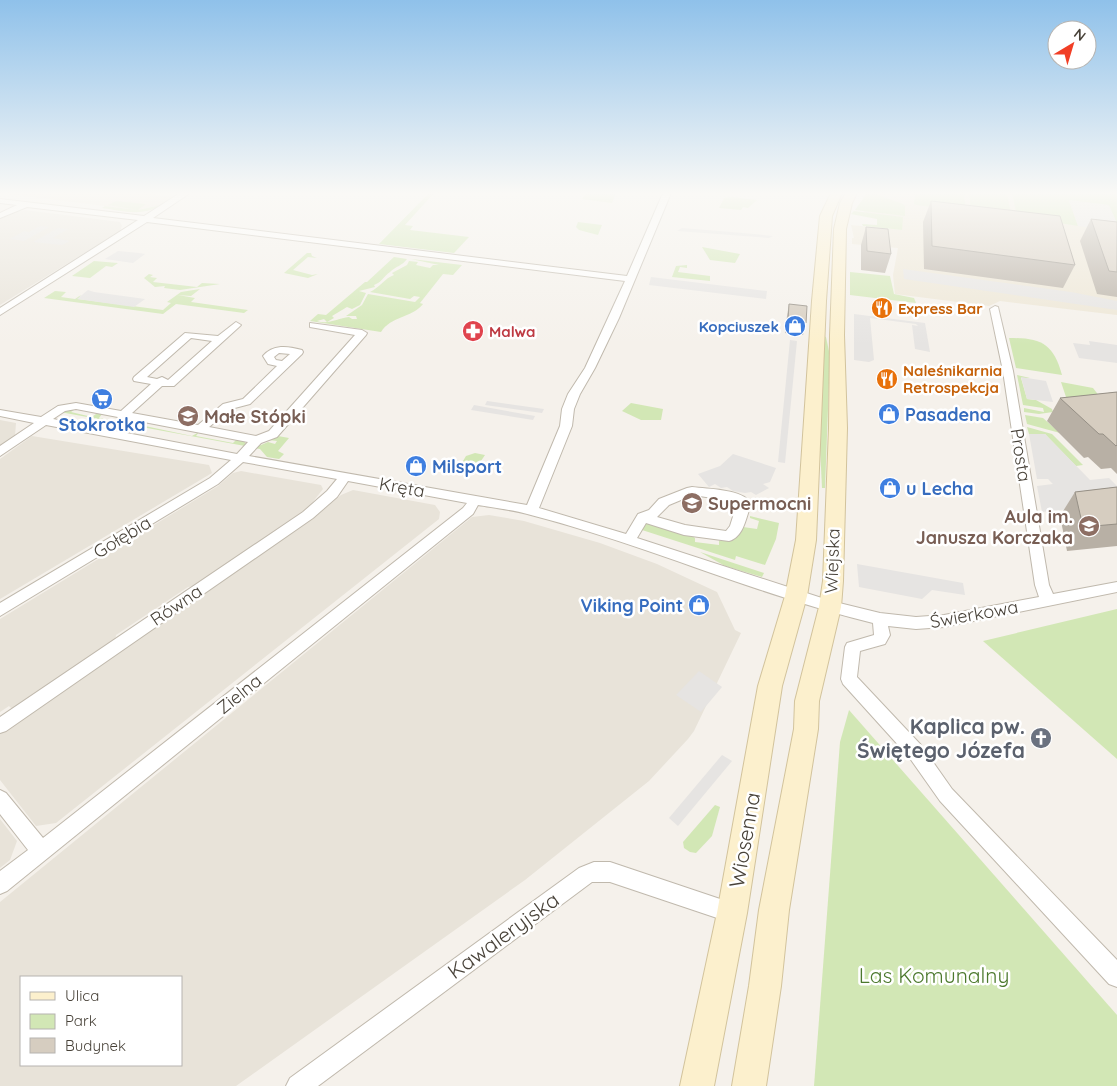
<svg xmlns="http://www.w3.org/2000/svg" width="1117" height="1086" viewBox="0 0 1117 1086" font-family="Quicksand,sans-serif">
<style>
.residential{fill:#e8e3d9;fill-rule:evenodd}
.education{fill:#ede6d5}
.green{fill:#d2e7b5}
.parking{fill:#e6e4e2}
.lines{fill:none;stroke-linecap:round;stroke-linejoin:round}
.minor-casing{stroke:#c0b9ad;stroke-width:2}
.secondary-casing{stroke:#d2c39c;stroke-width:2}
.minor{fill:#fff;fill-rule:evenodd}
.secondary{fill:#fcf0cd;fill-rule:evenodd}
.wall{fill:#b8b0a5}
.building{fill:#d6cdc0;stroke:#969086}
.labels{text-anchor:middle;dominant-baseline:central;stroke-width:5;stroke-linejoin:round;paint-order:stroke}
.far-food-label{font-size:15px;font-weight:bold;fill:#c56008;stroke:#fff;text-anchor:start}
.far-shop-label{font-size:15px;font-weight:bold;fill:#366cbe;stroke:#fff;text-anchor:end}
.far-health-label{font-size:15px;font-weight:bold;fill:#be3a42;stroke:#fff;text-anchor:start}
.shop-label{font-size:18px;font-weight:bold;fill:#366cbe;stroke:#fff;text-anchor:start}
.education-label{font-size:18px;font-weight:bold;fill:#785e54;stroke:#fff;text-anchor:start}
.street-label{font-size:18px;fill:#484239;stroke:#fff}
.near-worship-label{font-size:21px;font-weight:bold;fill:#5b616d;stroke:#fff;text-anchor:end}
.near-street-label{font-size:21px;fill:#484239;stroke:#fff}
.near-park-label{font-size:21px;fill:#4c792d;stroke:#fff}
</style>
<rect width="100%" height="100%" fill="#f5f1eb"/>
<g class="residential">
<path d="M25,210L120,222L122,226L120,231L0,305V219L16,212Z"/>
<path d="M0,420L16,423L15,436L0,446Z"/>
<path d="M32,436L209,465L212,473L0,599V459Z"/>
<path d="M241,471L321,485L323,489L305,512L196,586L188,587L116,635L115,641L13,710L9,706L0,712V619L218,486L233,473Z"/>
<path d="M353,490L435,505L440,512L439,519L56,823L36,826L0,780V734L314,518L341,495Z"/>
<path d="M489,515L524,521L600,543L657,564L717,592L735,630L741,633L694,731L688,739L649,781L525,880L236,1086H0V902L472,517ZM21,977H181V1065H21Z"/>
<path d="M0,819L17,841L10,860L0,868Z"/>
</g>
<g class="education">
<path d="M0,193H140L174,197L161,205L137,210Z"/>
<path d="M871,193H1117V315L1000,301L989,306L895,294L893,275L898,248L852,244V238H854L851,225L902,230V220L863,215L866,200Z"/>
</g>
<g class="green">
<path d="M429,193H434L405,225L413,226L410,230L469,237L454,253L379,244Z"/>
<path d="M586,193H616L612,203L582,199Z"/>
<path d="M867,193H873L903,204L905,206V216L855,210Z"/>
<path d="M915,193H964L966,212L917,205L914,204Z"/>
<path d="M969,193H1007L1011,215L971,210Z"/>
<path d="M1012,193H1117V223L1069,201L1078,226L1017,216Z"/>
<path d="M733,197L757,200L748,208L743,207L741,210L719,208L724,198Z"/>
<path d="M116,201L146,204L138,210L161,205C142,217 123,211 102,208L105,206L138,210L108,205Z"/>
<path d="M854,211L903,217L902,230L863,226L862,224L877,225V219L851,214Z"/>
<path d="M578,222L602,225L598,235L579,230L576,227Z"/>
<path d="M702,247L740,254L735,263L710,260Z"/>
<path d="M307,253H311L312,256L317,258L308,257L293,270L312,275L318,274L308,278L284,273Z"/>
<path d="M394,257L407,259C402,266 396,266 390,272C383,277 382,282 374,285L375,287L359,291L366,293L360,305L352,309L347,307L332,316L334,318L327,322L324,319L317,321C328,325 338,318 349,317L352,319H357L356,316H346L362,305L368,294L415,302L420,297L414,296L410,299L370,292C379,288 385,278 394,275L392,273L407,265L409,261L418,262L416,265L430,268L433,265H439L411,259L462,265L453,275L443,274L420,303L423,304C412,318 391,316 381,332L310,321L318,314L326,315L365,282H367Z"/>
<path d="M94,261L118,263L112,267L106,266L90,278L72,276Z"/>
<path d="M687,265V268L680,267L678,272L710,276V281L672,277L676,266Z"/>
<path d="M850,272L890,276L894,294L914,298L916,303L850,295Z"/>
<path d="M149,274L153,275L150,277L157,278L153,282L197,287L202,283L220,284L180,290L164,288L165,286L155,287L144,278Z"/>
<path d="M200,289L191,296L178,295L195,298L191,302L248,310L244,313L176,304L163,314L44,298L55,291L66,292L61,297L75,299L81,295L78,299L163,310L171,303L167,302L181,292Z"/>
<path d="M823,336L826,337L830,356L825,488H822L819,426Z"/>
<path d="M1009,338C1041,338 1053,343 1062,375L1016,368Z"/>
<path d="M1017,375L1030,378H1021L1027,399L1036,400L1052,409L1053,412L1039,414L1024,412V408L1044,412L1043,408L1023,405Z"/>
<path d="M1061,382L1093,388L1100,397L1070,409Z"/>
<path d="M631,403L663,409L661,420H641L622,411Z"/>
<path d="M75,409L71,412L92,417L96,414H102L99,418L141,426L147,422L145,426L192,436L199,432L196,436L233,443L237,439L244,441L246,444L245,446L60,412Z"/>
<path d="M1025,415L1043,418L1060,433L1027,424Z"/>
<path d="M1027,427L1052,434L1083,465L1076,466L1045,434H1029Z"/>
<path d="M278,436L289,438L278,451L284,454L279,459L267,457L260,449L254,448L268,442L275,444L277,441L269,440Z"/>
<path d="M475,453L485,455L479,464L469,468L460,466L466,456Z"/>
<path d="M750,516L779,523L776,539L765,565L736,556L735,560L642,530L645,524L650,523L692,536L695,538V542L719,545V541L743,527L757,529L759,521L750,518Z"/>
<path d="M700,552L764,573L762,577L725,566Z"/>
<path d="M1117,609V759L983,641Z"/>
<path d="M849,710L1117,1015V1086H814L840,742Z"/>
<path d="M715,805L720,807L712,836L696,853L690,852L684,848L683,842Z"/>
</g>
<g class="parking">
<path d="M1069,200L1109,205L1117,223V231L1078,226Z"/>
<path d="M40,226L49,227L24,241L10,239L24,231L29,232Z"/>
<path d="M58,228L68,229L53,238L70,241L62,245L33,242Z"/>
<path d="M682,228L743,233L773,236L769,238L677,231Z"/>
<path d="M118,251L139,253L145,254L133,263L105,259Z"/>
<path d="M903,269L1071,292L1117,301V310L904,279Z"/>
<path d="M651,277L767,291L766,299L649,285Z"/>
<path d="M88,290L94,292L145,299L134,307L77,299Z"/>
<path d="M854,314L925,323L930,352L915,349L912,325L918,326L916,324L870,318L874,360L869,362L854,360Z"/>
<path d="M790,340L797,341L785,463L778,462Z"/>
<path d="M1089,341L1117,345V363L1079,358L1073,343L1090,345Z"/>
<path d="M1021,377L1046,381L1053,402L1027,399Z"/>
<path d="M487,401L544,409L542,413L485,405Z"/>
<path d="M474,405L535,416L533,420L471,410Z"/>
<path d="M1029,434H1045L1090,480L1109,478L1117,486V504L1042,512L1037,486L1053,484L1048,479H1037Z"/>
<path d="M733,454L776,468L770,482L763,484L769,488L756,495L751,492L745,493L733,491L727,487L721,488L715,484L709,487L698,474L720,466Z"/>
<path d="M857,564L963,583L965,595L932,590L922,599L859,587Z"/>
<path d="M699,671L722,687L701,712L676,695Z"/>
<path d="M722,755L732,761L678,826L669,818Z"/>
</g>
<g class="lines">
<g class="minor-casing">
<g id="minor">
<path d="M180,193H190L153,218L627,276L663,193H671L619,318L595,368L580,394L574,409L572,426L539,508L626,534L638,514L649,510L659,499L687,488L692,487C707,489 745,489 751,504C746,517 744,537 729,541L684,535L646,523L637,538L831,601L880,613L916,617L944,615L1039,597L1035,585L1003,371L990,309L995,306L998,307L1013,371L1049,585L1053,594L1117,582V592L944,627L916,629L888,626L890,635L885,644L860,651L857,677L921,745L952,789L1117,960V987L1109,984L940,801L909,757L843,684L841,679L845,647L847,643L874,635L873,623C757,595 647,545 531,515C514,510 496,508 478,505L473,514L7,891L0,894V871L28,850L0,814V790L6,793L43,838L463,508L467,503L348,481L337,497L313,518L6,731L0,733V717L303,512L327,491L337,479L243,462L218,484L0,616V603L210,478L231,460L46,425L0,456V446L34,423L0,416V410L41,417L58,406L76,403L121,411L151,384L134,381L133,379L134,377L185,333L218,336L236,322L241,325L239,327L174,386H162L132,413L198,425L223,404L243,399L277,366L268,364L263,356C273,344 288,346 302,350L303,352L302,354L250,404L231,409L209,427L256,436L269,431L355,335L310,327V323L362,330L367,333L366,335L277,437L261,443L249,456L527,505L560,426L562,409L568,394L585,368L625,281L147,222L0,315V308L138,220L27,207L0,218V213L17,205L0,203V199L144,216ZM191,338L212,341L168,380L162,377L157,379L147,377ZM279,353L290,354L282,361L276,360L274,357ZM76,409L248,442L237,454L53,419L65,411ZM693,495L732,501L737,504L730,526L726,531L685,525L657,517L669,505Z"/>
<path d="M594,862H610L732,903L739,906L742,913L739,920L732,923L610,882H592L318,1086H286L290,1078L579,868Z"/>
</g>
</g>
<g class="secondary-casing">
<g id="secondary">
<path d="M831,193H842L832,216L826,301L816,540L807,596L782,686L747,913L714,1086H680L717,913L758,686L785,596L796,540L812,301L820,216Z"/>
<path d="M846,193H857L852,203L846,229L844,335L847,428L843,581L841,607L819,701L818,729L789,910L781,986L766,1086H732L749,986L759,910L794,729L795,701L819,607L823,581L829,428L830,335L834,229L840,203Z"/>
</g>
</g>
<use href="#minor" class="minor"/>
<use href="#secondary" class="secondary"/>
</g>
<g class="wall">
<path d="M931,201L1075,265L1063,288L924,269L923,222Z"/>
<path d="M1091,219L1117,222V297L1097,294L1080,241Z"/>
<path d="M866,227L891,254L885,273L861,270V245Z"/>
<path d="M789,304L806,323L803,335L785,333L787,316Z"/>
<path d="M1117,392V474L1111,468L1101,469L1088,457L1084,458L1047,421L1060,398Z"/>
<path d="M1117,487V546L1067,551L1060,516L1075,492Z"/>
</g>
<g class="building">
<path d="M931,201L1060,216L1075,265L932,246Z"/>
<path d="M1091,219L1117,222V272L1109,271Z"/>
<path d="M866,227L888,229L891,254L867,251Z"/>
<path d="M789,304L807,306L806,323L788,321Z"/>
<path d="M1117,392V445L1116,446L1103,434H1099L1060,398Z"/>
<path d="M1117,487V524L1083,527L1075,492Z"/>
</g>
<linearGradient id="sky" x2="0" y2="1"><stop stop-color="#8fc1ea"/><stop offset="0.56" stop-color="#faf9f6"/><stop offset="1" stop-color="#faf9f6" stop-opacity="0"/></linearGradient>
<rect width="1117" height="345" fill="url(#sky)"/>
<defs>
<g id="restaurant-disc" transform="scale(1.125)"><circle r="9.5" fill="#e8710a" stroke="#fff"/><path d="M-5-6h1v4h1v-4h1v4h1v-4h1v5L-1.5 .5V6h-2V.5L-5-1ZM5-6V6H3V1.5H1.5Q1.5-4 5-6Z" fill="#fff"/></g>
<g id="shop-disc" transform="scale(1.125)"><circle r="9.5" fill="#3f7fe0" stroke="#fff"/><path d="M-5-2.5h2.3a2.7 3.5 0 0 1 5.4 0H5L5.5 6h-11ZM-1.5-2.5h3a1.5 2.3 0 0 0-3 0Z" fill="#fff"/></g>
<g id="pharmacy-disc" transform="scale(1.125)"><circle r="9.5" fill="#e0444e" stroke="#fff"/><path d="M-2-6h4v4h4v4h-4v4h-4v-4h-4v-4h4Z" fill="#fff"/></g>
<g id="supermarket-disc" transform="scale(1.125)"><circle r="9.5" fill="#3f7fe0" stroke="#fff"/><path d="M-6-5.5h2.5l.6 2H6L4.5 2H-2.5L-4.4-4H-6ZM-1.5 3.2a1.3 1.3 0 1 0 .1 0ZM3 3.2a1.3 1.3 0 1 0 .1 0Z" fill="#fff"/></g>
<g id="school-disc" transform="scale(1.125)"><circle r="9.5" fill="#8d6e63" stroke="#fff"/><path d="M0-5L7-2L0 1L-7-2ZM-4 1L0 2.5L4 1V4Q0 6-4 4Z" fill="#fff"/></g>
<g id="university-disc" transform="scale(1.125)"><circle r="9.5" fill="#8d6e63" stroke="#fff"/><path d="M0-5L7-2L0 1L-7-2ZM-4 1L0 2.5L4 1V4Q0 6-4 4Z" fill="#fff"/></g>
<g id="church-disc" transform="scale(1.125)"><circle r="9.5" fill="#6b7280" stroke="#fff"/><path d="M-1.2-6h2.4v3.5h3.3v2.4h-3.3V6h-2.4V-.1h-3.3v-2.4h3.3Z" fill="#fff"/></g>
</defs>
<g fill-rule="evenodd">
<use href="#restaurant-disc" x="882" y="308"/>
<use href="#shop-disc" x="795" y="326"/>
<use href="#pharmacy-disc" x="473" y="331"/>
<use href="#restaurant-disc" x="887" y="379"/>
<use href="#supermarket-disc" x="102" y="399"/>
<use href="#shop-disc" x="889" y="414"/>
<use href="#school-disc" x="188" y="416"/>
<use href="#shop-disc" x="416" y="466"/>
<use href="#shop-disc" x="890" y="488"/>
<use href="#school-disc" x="692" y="503"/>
<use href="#university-disc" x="1089" y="526"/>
<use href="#shop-disc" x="699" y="605"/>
<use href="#church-disc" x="1041" y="738"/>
</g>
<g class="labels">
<g class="far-food-label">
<text x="898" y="308">Express Bar</text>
<text x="903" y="370">Naleśnikarnia<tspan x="903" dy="17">Retrospekcja</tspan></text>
</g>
<g class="far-shop-label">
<text x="779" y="326">Kopciuszek</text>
</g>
<g class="far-health-label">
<text x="489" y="331">Malwa</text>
</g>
<g class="shop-label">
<text x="905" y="414">Pasadena</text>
<text x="102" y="424" text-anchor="middle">Stokrotka</text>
<text x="432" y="466">Milsport</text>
<text x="906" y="488">u Lecha</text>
<text x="683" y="605" text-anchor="end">Viking Point</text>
</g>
<g class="education-label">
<text x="204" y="416">Małe Stópki</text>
<text x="708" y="503">Supermocni</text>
<text x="1073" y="516" text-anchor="end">Aula im.<tspan x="1073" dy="21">Janusza Korczaka</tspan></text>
</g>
<g class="street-label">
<text transform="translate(1021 455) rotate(81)">Prosta</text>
<text transform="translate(402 487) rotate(10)">Kręta</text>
<text transform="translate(122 537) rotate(-31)">Gołębia</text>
<text transform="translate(832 561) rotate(-88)">Wiejska</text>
<text transform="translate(176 605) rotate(-34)">Równa</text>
<text transform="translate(974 614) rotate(-10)">Świerkowa</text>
<text transform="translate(239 694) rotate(-39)">Zielna</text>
</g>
<g class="near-worship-label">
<text x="1025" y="726">Kaplica pw.<tspan x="1025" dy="24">Świętego Józefa</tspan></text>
</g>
<g class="near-street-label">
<text transform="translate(744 840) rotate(-80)">Wiosenna</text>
<text transform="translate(503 935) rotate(-36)">Kawaleryjska</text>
</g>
<g class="near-park-label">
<text x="934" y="975">Las Komunalny</text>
</g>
</g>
<rect x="20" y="976" width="162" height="90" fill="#ffffff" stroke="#b6b3b0"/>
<rect x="30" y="992" width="25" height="8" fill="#fcf0cd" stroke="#b6b3b0"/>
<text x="65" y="1001" font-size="15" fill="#484239">Ulica</text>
<rect x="30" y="1014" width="25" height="15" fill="#d2e7b5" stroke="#b6b3b0"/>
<text x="65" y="1026" font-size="15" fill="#484239">Park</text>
<rect x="30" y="1038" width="25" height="15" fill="#d6cdc0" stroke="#b6b3b0"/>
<text x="65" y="1051" font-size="15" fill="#484239">Budynek</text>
<g transform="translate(1072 45) rotate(38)"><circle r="24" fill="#ffffff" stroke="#b6b3b0"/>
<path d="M0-4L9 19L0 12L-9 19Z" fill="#f13e25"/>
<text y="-8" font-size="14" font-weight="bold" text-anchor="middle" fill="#484239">N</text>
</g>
</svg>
